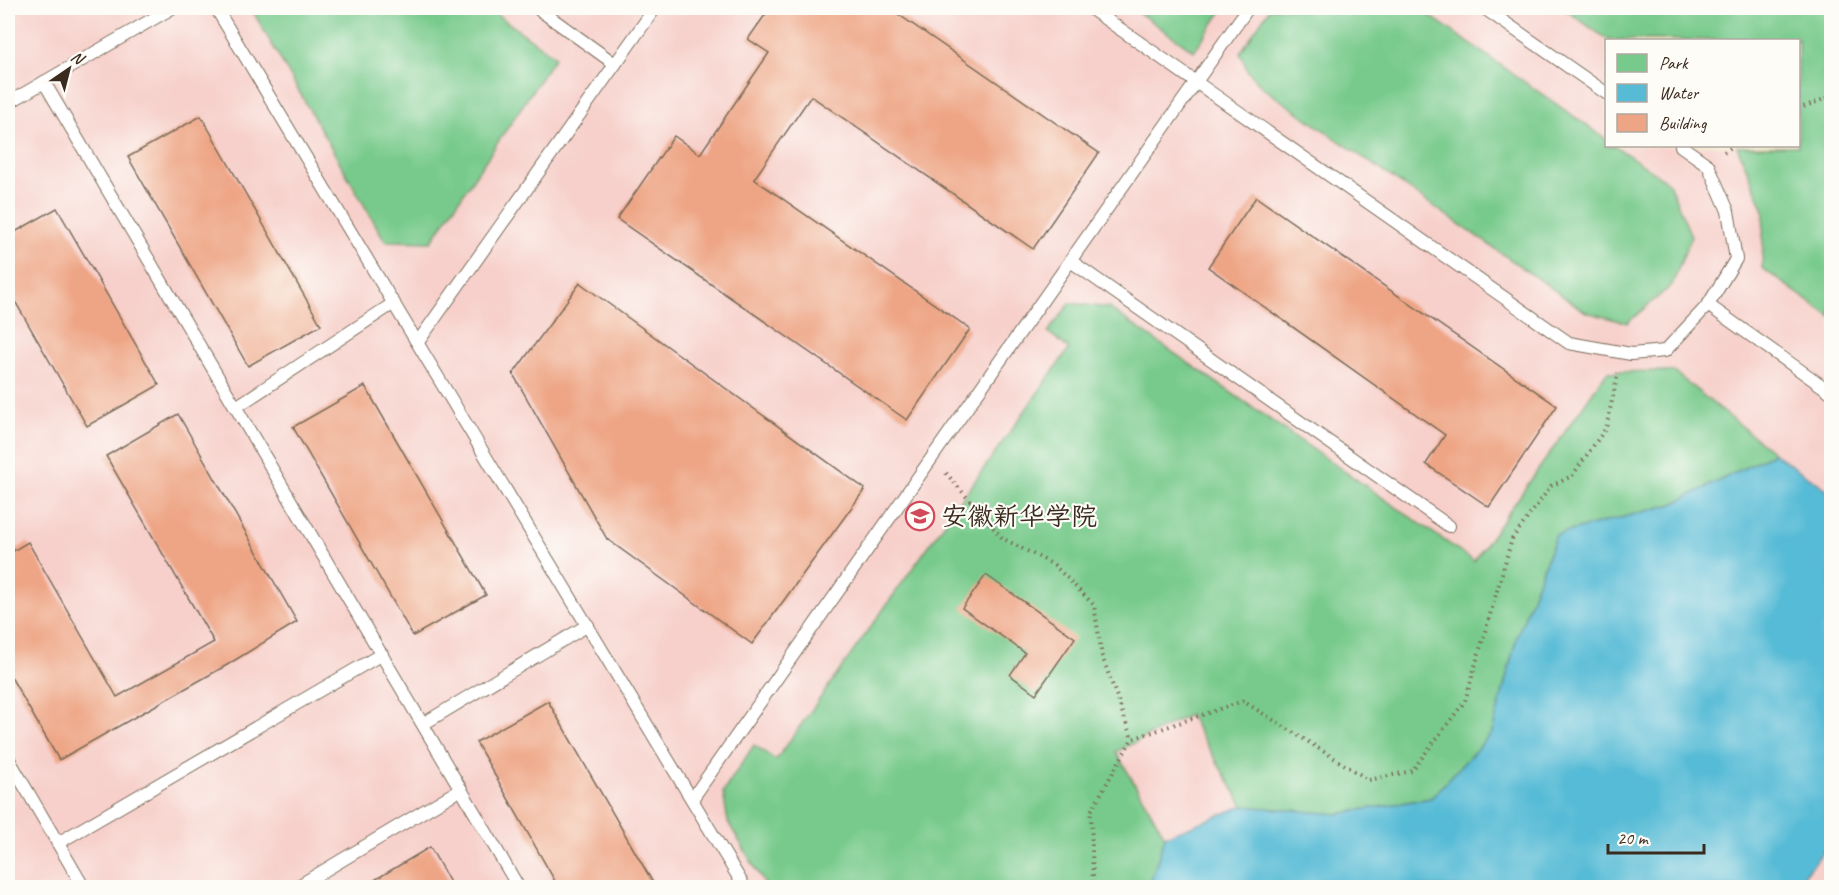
<svg xmlns="http://www.w3.org/2000/svg" width="1839" height="895" viewBox="0 0 1839 895" font-family="Caveat,'LXGW WenKai TC',sans-serif">
<style>
.built{fill:#f7d0cb;fill-rule:evenodd}
.green{fill:#78ca8c;stroke:#5a7a55;stroke-width:1.5}
.water{fill:#57bbd6;stroke:#49727a;stroke-width:1.5}
.building{fill:#eea585}
.lines{fill:none;stroke-linecap:round;stroke-linejoin:round}
.service-casing{stroke:#7a6b59;stroke-width:14}
.path{stroke:#7a6b59;stroke-width:4;stroke-dasharray:1.5 4.5;stroke-linecap:butt}
.service{stroke:#fff;stroke-width:12}
.labels{text-anchor:middle;dominant-baseline:central;stroke-width:4.5;stroke-linejoin:round;paint-order:stroke}
.poi-label{font-size:26px;fill:#3b2a1e;stroke:#fdfcf7;text-anchor:start}
</style>
<rect width="100%" height="100%" fill="#fdfcf7"/>
<filter id="ink" filterUnits="userSpaceOnUse"><feTurbulence type="fractalNoise" baseFrequency=".0167" numOctaves="2"/><feDisplacementMap in="SourceGraphic" scale="12" xChannelSelector="R" yChannelSelector="G"/><feConvolveMatrix kernelMatrix="1 2 1 2 8 2 1 2 1" color-interpolation-filters="sRGB"/></filter>
<filter id="wash" filterUnits="userSpaceOnUse"><feTurbulence type="fractalNoise" baseFrequency=".008" numOctaves="4" result="noise"/><feDisplacementMap in="SourceGraphic" scale="24" xChannelSelector="R" yChannelSelector="G"/><feGaussianBlur stdDeviation="1.35" result="paint"/><feColorMatrix in="noise" values="0 0 0 0 0 0 0 0 0 0 0 0 0 0 0 0 0 1.4 0 .05"/><feComposite in="paint" operator="in"/></filter>
<g filter="url(#wash)">
<rect width="100%" height="100%" fill="#efe4c6"/>
<path class="built" d="M8,8H1831V887H8ZM1606,40H1798V146H1606Z"/>
<g class="green">
<path d="M251,8H488L555,57L431,242L385,241Z"/>
<path d="M1132,8H1224L1194,51Z"/>
<path d="M1270,8H1419L1606,139V146H1615L1669,183L1691,236L1672,285L1627,323L1586,312L1263,88L1248,71L1240,53Z"/>
<path d="M1563,8H1831V317L1762,268L1764,210L1737,146H1798V40H1608Z"/>
<path d="M1070,303L1109,308L1474,561L1607,372L1673,371L1774,453L1673,504L1556,535L1517,637L1492,733L1431,798L1337,814L1243,806L1189,715L1116,752L1165,836L1149,887L767,888L728,822L723,792L754,745L776,760L1069,349L1048,332Z"/>
</g>
<path class="water" d="M1774,453L1831,492V842L1795,887H1149L1165,836L1243,806L1337,814L1431,798L1492,733L1517,637L1556,535L1673,504Z"/>
<g id="blocks">
<g class="building">
<path d="M770,8H889L1099,153L1033,249L811,96L754,179L970,329L907,420L617,219L674,136L700,154L769,53L748,39Z"/>
<path d="M201,116L321,325L248,366L128,157Z"/>
<path d="M1256,197L1557,406L1489,507L1426,464L1445,435L1208,267Z"/>
<path d="M57,208L159,385L87,426L8,289V236Z"/>
<path d="M580,283L865,489L752,644L607,539L513,374Z"/>
<path d="M365,386L486,595L413,636L293,427Z"/>
<path d="M178,414L297,622L227,665L59,760L8,672V554L28,542L117,697L214,642L106,456Z"/>
<path d="M986,575L1075,638L1036,694L1010,675L1025,653L962,608Z"/>
<path d="M548,701L656,888H559L476,742Z"/>
<path d="M430,847L453,888H361Z"/>
</g>
</g>
</g>
<g filter="url(#ink)">
<use href="#blocks" fill-opacity="0" stroke="#7a6b59" stroke-width="1.5"/>
<g class="lines">
<g class="service-casing">
<g id="service">
<path d="M216,8L745,888"/>
<path d="M537,8L615,64"/>
<path d="M1090,8L1569,343L1631,354L1665,351L1708,305L1832,393"/>
<path d="M1484,8L1606,93"/>
<path d="M44,82L519,888"/>
<path d="M8,103L172,8"/>
<path d="M1681,146L1708,165L1728,211L1736,259L1708,305"/>
<path d="M1072,262L1449,526"/>
<path d="M418,342L655,8"/>
<path d="M236,407L394,303"/>
<path d="M423,724L588,625"/>
<path d="M8,758L84,888"/>
<path d="M692,799L1248,8"/>
<path d="M58,843L382,654"/>
<path d="M295,888L461,789"/>
</g>
</g>
<g class="path">
<path d="M1798,109L1832,96"/>
<path d="M1724,152L1733,146"/>
<path d="M946,473L1002,538L1054,565L1094,605L1102,656L1132,739"/>
<path d="M1093,888L1091,811L1132,739L1243,701L1369,780L1412,771L1465,701L1512,539L1551,486L1572,476L1606,428L1618,373"/>
</g>
<use href="#service" class="service"/>
</g>
</g>
<defs>
<g id="university-ring" transform="scale(1.5)"><circle r="9.5" fill="#fdfcf7" stroke="#d1495b" stroke-width="1.5"/><path d="M0-5L7-2L0 1L-7-2ZM-4 1L0 2.5L4 1V4Q0 6-4 4Z" fill="#d1495b"/></g>
</defs>
<g fill-rule="evenodd">
<use href="#university-ring" x="920" y="516"/>
</g>
<g class="labels">
<g class="poi-label">
<text x="941" y="516">安徽新华学院</text>
</g>
</g>
<rect width="1839" height="895" fill="none" stroke="#fdfcf7" stroke-width="30"/>
<rect x="1605" y="39" width="195" height="108" fill="#fdfcf7" stroke="#afa8a0" stroke-width="1.5"/>
<rect x="1617" y="54" width="30" height="18" fill="#78ca8c" stroke="#afa8a0" stroke-width="1.5"/>
<text x="1659" y="69" font-size="18" fill="#3b2a1e">Park</text>
<rect x="1617" y="84" width="30" height="18" fill="#57bbd6" stroke="#afa8a0" stroke-width="1.5"/>
<text x="1659" y="99" font-size="18" fill="#3b2a1e">Water</text>
<rect x="1617" y="114" width="30" height="18" fill="#eea585" stroke="#afa8a0" stroke-width="1.5"/>
<text x="1659" y="129" font-size="18" fill="#3b2a1e">Building</text>
<g transform="translate(69 69) rotate(35)" stroke="#fdfcf7" stroke-width="4.5" paint-order="stroke">
<path d="M0-4.5L10 22L0 15L-10 22Z" fill="#3b2a1e"/>
<text y="-9" font-size="16" font-weight="bold" text-anchor="middle" fill="#3b2a1e">N</text>
</g>
<path d="M1608 844v9h96v-9" fill="none" stroke="#3b2a1e" stroke-width="3"/>
<text x="1617" y="844" font-size="18" fill="#3b2a1e" stroke="#fdfcf7" stroke-width="4.5" paint-order="stroke">20 m</text>
</svg>
